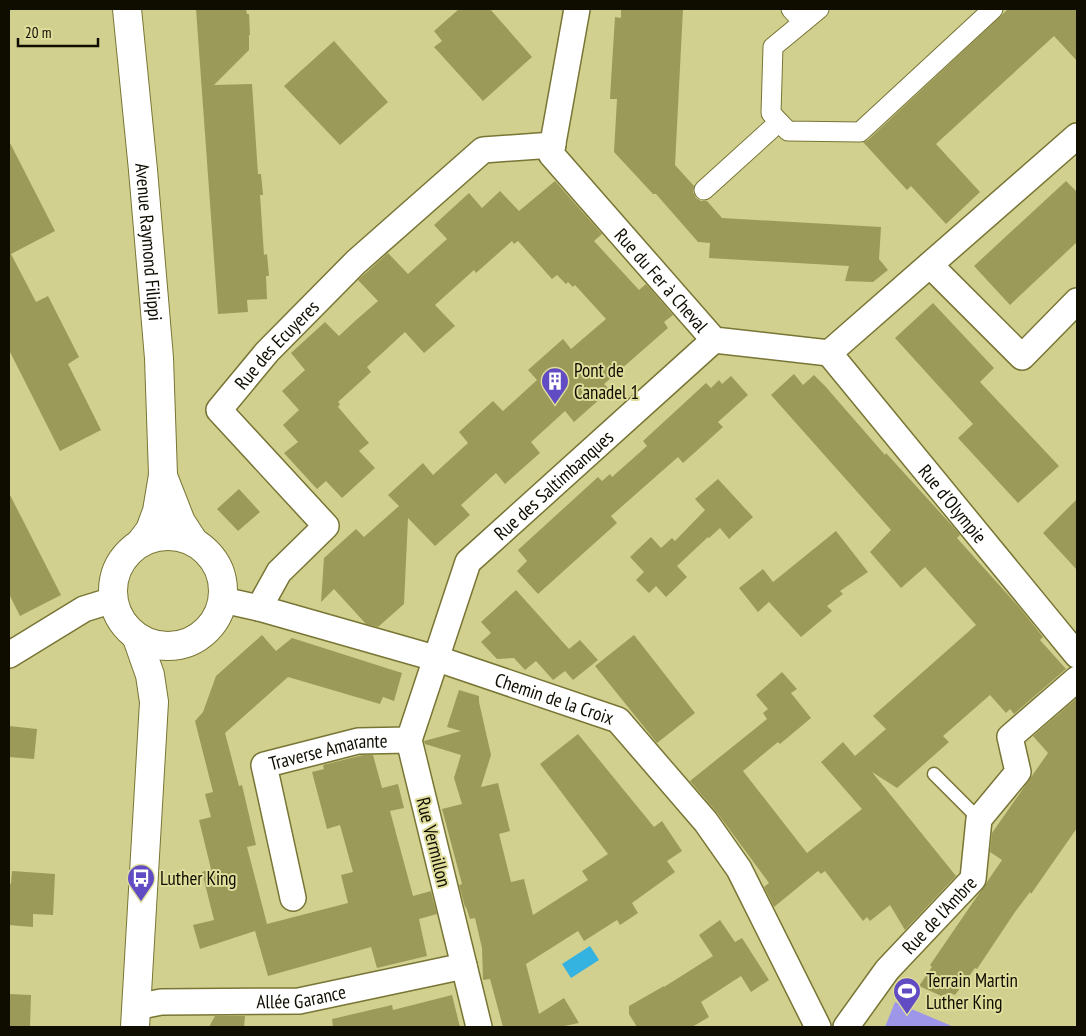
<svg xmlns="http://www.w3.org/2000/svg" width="1086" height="1036" viewBox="0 0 1086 1036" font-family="'PT Sans Narrow',sans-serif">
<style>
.green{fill:#9d96e9}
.water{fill:#34b3e0}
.building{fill:#9c9a59}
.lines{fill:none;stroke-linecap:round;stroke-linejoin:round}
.service-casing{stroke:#787535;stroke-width:15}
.pedestrian-casing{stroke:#787535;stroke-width:21}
.minor-casing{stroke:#787535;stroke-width:28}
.secondary-casing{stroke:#787535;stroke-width:30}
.service{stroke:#fff;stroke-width:12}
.pedestrian{stroke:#fff;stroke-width:19}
.minor{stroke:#fff;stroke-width:25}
.secondary{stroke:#fff;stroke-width:28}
.labels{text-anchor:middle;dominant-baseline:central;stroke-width:4;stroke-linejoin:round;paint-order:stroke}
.street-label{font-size:19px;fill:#0f0d00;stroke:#dfdd9b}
.poi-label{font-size:19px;fill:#0f0d00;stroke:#dfdd9b;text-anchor:start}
</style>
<rect width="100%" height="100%" fill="#d2d08e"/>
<path class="green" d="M895,1002L954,1027H885Z"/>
<path class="water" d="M590,946L599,960L571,978L562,964Z"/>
<g class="building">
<path d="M196,9H246L247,14H249L250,35H249V50L214,85L252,84L258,174H261L263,195H260L264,255L267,254L269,276H266L267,299L247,300L248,312L218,314Z"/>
<path d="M459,9H490L532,57L483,101L434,47L442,41L434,31Z"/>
<path d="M621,9H683L675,165L694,186L693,192L696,198L701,201H707L722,218L881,227L879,259L888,270L873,282L845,281L849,266L709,258L710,243L698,242L656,194H653L614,152L617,99H610L611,81L615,17L621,18Z"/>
<path d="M1008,9H1077V61L1054,36L936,144L980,192L946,224L911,186L907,190L863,142L868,140Z"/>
<path d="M334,41L388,102L340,145L284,86Z"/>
<path d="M9,141L55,231L11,254L36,302L48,296L79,357L68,364L101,430L60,451L9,350Z"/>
<path d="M555,181L602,234L594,241L639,290L646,284L673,315L664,322L668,328L604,384L610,390L574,422L565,411L531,442L540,453L505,484L496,473L461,505L470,515L435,546L408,518L404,604L378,627L366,624L334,589L321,602L324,558L356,529L364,537L399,506L388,495L423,463L433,475L468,443L459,432L493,401L503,411L537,380L528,370L563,339L571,349L606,319L575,285L573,287L568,282L566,284L557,275L552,279L518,241L514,244L512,241L476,273L474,270L435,305L455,326L424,353L405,332L367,367L371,372L338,402L340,404L338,407L369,443L359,451L375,468L342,498L326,481L317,489L284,453L298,442L283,425L299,410L282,391L305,370L291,353L325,322L339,336L355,321L378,301L358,280L388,253L408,274L447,239L434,225L469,193L482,208L500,191L519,211Z"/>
<path d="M1066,181L1077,192V242L1010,305L974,266Z"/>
<path d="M933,303L994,368L980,382L1059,466L1018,503L958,438L973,424L895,338Z"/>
<path d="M794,374L803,385L814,375L825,386L885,455L886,453L956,530L960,535L957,538L1019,607L1043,637L1040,640L1066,669L1014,714L1010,709L1006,713L990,695L943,736L949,742L897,788L872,772L956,876L905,930L890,905L870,921L867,917L863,921L825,871L821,874L818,871L774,907L764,887L769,883L718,814L690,781L767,719L763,713L768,709L756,695L782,672L797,689L791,693L811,718L780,744L778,742L743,771L807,853L862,809L821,762L843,742L855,756L886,729L873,716L976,625L925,567L901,588L870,552L891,530L771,395Z"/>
<path d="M731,376L748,395L718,422L723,427L683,463L678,457L611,516L617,523L538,594L517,571L527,561L518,550L598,477L602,481L610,474L612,477L647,446L643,441L706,383L711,388L719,380L722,384Z"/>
<path d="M718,479L753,517L729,539L720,528L709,538L708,537L677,566L687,577L666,597L656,586L649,593L636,580L644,572L630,557L651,537L661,548L672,538L675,541L705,510L695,499Z"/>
<path d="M239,489L260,512L238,531L217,509Z"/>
<path d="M9,493L61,595L20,616L9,594Z"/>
<path d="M1077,499V570L1043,533Z"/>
<path d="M836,531L868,572L840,591L843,594L827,606L832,611L801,637L769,602L758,612L739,588L763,569L773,582Z"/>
<path d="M516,590L569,649L580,640L598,660L573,680L565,671L553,680L536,661L525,670L514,658L497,659L481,642L491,633L481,622Z"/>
<path d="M262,635L276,651L292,638L402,673L394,701L383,697L380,704L288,677L225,733L239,786L242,785L256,845L247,847L267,924L348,903L341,875L353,872L340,825L327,829L312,772L324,769L323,765L363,755H373L382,788L398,784L404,808L390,811L413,896L431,891L437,914L419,919L427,956L377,968L371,947L268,976L255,931L200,949L193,925L214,920L202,872L211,869L199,820L211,817L205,794L213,792L195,721L203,712L216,676Z"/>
<path d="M634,635L695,713L657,743L595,666Z"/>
<path d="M459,690L479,696V702L491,755L481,787L498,783L510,831L499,834L511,882L524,879L533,915L588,880L582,871L608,854L540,764L578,734L654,827L662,821L682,851L667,861L675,872L632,903L638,913L620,925L617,920L584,941L578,931L526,964L539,1014L564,998L579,1023L559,1027H503L490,979L483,980L482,948L475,918L470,919L466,907H465L459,885L462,884L442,809L462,804L454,778L461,755L425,744L424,741L461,731L447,727Z"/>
<path d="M1077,698V828L1031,894L1030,892L1015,912L977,969L975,968L955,995L950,993L946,998L919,986L932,967L930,965L1002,860L990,852L992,833L1048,753L1033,736Z"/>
<path d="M9,726L37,729L34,759L9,757Z"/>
<path d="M12,871L55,874L53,915L33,914V927L9,925V883L11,884Z"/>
<path d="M720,920L735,942L742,938L769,980L751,992L741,976L701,1002L709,1017L692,1027H637L629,1014V1006L664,986V987L713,956L699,935Z"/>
<path d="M9,994L31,995L30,1027H9Z"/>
<path d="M452,995L460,1027H333L332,1019L392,1005L393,1010Z"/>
<path d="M215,1016H245L244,1027H209Z"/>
</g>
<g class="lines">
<g class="service-casing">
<path id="service" d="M934,774L979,819"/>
</g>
<g class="pedestrian-casing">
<g id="pedestrian">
<path d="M791,9L803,22"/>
<path d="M779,122L788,131L860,132L993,9"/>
<path d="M704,190L779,122L771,113L773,47L819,9"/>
</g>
</g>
<g class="minor-casing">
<g id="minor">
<path id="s1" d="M577,9L551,154L714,340L829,353L1077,136"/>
<path d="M930,265L1022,357L1077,301"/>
<path id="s2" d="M829,353L1077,655"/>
<path id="s3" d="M223,600L259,608L438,659L618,720L706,822L739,869L818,1027"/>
<path id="s4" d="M259,608L279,572L326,526L219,410L267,352L356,262L483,150L553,145"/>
<path d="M9,655L84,609L113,600"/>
<path id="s5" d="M293,898L264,765L358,741L409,740"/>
<path id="s6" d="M136,1007L161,1002L299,1001L464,966"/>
<path id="s7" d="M479,1027L409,740L468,562L714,340"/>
<path id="s8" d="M846,1027L887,970L973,879L979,819L1018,772L1010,737L1077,679"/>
</g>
</g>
<g class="secondary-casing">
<g id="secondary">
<path id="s9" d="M127,9L143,170L159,358L163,475L157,511L150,530L141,542"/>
<path d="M163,476L181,522L194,542"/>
<circle cx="168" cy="591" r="55"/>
<path d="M135,1027L154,702L150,675L137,638"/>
</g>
</g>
<use href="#service" class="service"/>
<use href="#pedestrian" class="pedestrian"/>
<use href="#minor" class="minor"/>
<use href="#secondary" class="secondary"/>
</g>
<defs>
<g id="building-pin" transform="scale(1.4375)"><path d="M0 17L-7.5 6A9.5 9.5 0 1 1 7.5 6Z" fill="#624cc4" stroke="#dfdd9b"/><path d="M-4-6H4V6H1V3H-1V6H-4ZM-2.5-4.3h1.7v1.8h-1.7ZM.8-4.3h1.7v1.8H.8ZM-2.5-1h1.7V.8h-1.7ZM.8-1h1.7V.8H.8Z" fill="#fff"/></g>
<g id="bus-pin" transform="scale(1.4375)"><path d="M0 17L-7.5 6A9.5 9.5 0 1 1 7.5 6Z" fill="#624cc4" stroke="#dfdd9b"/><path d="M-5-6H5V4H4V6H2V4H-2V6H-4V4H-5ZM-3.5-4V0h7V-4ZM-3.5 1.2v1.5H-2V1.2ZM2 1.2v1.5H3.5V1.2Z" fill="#fff"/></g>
<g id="stadium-pin" transform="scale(1.4375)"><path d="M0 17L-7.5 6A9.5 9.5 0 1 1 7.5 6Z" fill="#624cc4" stroke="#dfdd9b"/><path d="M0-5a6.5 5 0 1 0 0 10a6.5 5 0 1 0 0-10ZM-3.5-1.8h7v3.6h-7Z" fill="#fff"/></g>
</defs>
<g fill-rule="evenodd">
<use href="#building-pin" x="555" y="381"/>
<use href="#bus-pin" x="141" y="878"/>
<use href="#stadium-pin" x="907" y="991"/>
</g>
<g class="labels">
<g class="street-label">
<text stroke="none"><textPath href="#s9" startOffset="234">Avenue Raymond Filippi</textPath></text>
<text stroke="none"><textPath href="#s1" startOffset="315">Rue du Fer à Cheval</textPath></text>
<text stroke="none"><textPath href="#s4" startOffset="352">Rue des Ecuyeres</textPath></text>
<text stroke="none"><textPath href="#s7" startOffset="598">Rue des Saltimbanques</textPath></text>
<text stroke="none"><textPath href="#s2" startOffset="195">Rue d'Olympie</textPath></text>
<text stroke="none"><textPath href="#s3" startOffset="346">Chemin de la Croix</textPath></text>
<text stroke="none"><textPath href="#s5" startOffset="202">Traverse Amarante</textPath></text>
<text transform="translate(434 842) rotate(76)">Rue Vermillon</text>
<text stroke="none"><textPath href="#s8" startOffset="146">Rue de l'Ambre</textPath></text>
<text stroke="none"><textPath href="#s6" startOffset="166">Allée Garance</textPath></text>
</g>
<g class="poi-label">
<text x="574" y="370">Pont de<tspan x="574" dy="22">Canadel 1</tspan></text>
<text x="160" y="878">Luther King</text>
<text x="926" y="980">Terrain Martin<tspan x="926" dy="22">Luther King</tspan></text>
</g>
</g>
<rect width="1086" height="1036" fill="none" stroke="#0f0d00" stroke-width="20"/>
<path d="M18 38v8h80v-8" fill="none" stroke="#0f0d00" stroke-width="2.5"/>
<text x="25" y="38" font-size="15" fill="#0f0d00" stroke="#dfdd9b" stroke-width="4" paint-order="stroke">20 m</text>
</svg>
